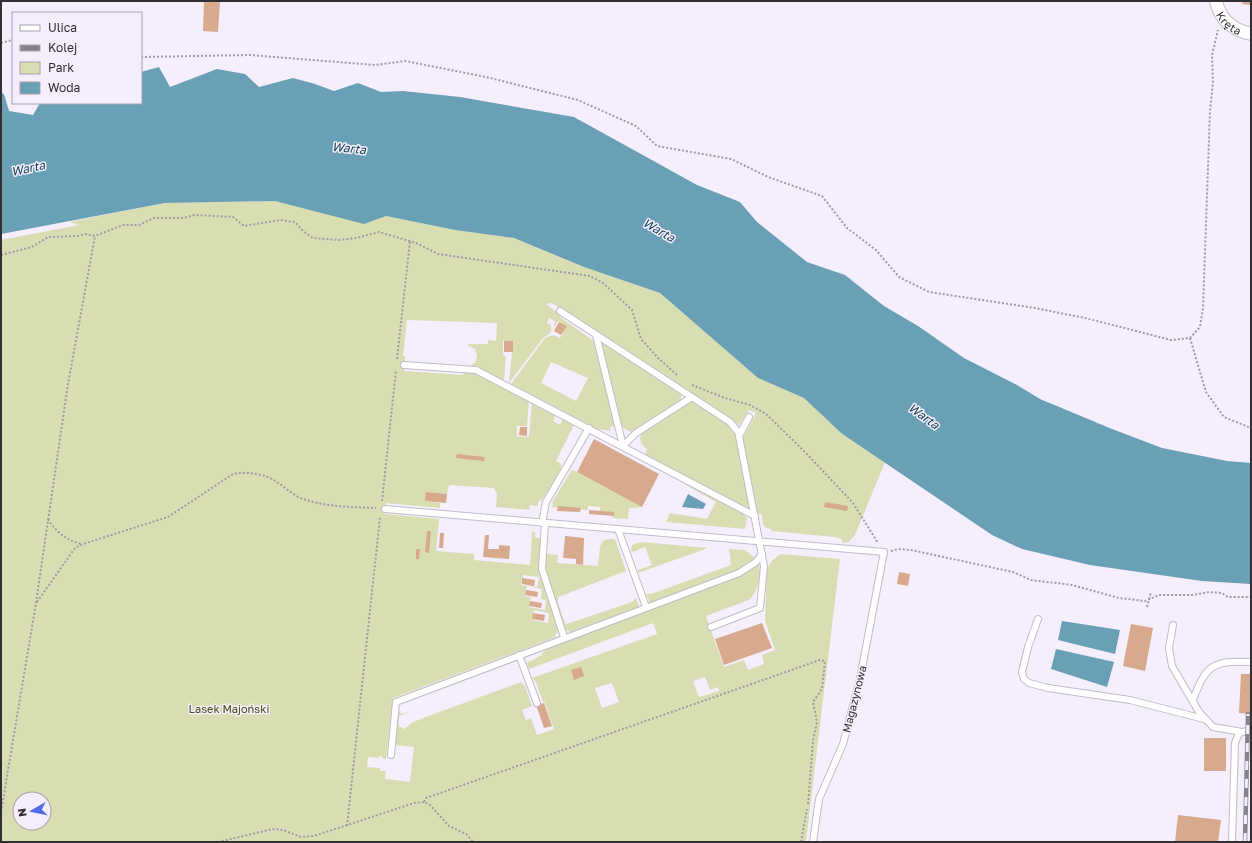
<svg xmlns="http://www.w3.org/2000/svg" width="1252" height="843" viewBox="0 0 1252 843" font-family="'Golos Text',sans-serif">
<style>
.green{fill:#d8deb2;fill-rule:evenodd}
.water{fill:#69a0b6}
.building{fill:#d7a98d}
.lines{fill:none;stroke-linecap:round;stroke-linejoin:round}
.lane-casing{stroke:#c1bbc8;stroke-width:8}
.street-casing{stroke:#c1bbc8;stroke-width:14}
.path{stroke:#9f9aa4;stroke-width:2;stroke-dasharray:2 2;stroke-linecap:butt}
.lane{stroke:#fff;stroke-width:6}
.street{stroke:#fff;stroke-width:12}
.rail-casing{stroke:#86828b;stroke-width:4.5}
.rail{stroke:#f5eefc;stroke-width:3;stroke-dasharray:9;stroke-linecap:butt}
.labels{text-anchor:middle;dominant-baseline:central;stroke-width:3;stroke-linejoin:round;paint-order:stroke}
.street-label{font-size:11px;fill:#312f34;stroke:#f5eefc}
.park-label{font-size:11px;fill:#464b13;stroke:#f5eefc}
.water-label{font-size:12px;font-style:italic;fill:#154555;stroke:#f5eefc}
</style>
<rect width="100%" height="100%" fill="#f5eefc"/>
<g class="green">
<path d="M275,201L364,223L386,216L455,230L514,238L584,267L660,293L758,378L804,398L841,433L885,462L855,535L849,542L842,543V539L834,537L772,531L771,529L767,528L763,525L762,514L757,513L742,440L756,413L749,410L739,425L627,350L552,303L546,304L560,315V317L595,342L615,426L610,427L611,431L597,429L511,384L545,338L553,335L560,338L566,326L558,321L553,329L555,321L549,318L547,323L551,325C552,333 549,334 543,338L509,383L513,341H503V355L506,356L504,380L471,366L476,361L477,355L475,349L468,346V344H488V340L496,341L497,323L407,320L403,356H405L404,371L463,375L464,370L472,372L529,400L527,426H517V436L529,437L532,401L556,414L553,421L560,425L563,418L575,423L556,461L561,464V469L544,497L538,502V506L530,505L529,510L496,507L497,494L494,488L449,485L447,494L426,492L425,501L440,503V508L386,503L385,514L439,519L436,551L474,554V560L530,565L532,532H535V537L541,539L540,575L558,627L557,634L555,635L556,637L393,698L386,759H383L382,757L379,756V758L368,757L367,767L380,768V771H386L385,779L410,782L414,747L395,745L398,712L400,711L401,714L413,711L399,716V726L404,729L413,722L426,717L521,682L525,686L532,706L522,710L526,720L531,718L537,735L554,729L544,701L543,702L536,682L532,678L657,634L653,623L529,669L527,663L542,655V653L554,645L745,573L759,564C761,576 758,592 749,600L706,616L724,667L744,660L748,670L764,664L762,655L775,650L765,621L767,569L771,562L780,554L840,559L806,842H1V240L79,225L69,222L165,203ZM551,362L588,378L576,401L541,383ZM523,575L539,577L537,587L521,585ZM527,586L542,589L541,599L546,600L545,610L529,607L531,597L525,596ZM534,610L549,613L548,623L532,620ZM705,677L710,690L718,687L719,691L699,697L693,681ZM612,683L619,702L602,708L595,688ZM20,799H44V823H20Z"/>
<path d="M600,339L681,392V400L677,404L631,432L622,427Z"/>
<path d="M691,402H695L726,422L735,435L751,510L645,454L647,449C640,444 638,439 643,431Z"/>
<path d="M572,470L577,472L642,507L629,508L628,519L612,518L613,513L600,511V507L588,506V510L552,507L553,501Z"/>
<path d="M687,483L740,510L747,518L745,529L666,522L670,513L707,519L716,502L686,485Z"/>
<path d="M609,539H615L626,571L558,597V603L565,623L567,624L632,602L636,598L639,607L570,632L564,629L545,570V554L558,555L557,563L598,566L600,546L604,540Z"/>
<path d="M641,542L708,548L638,573V570L652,565L645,547L633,552L631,551L632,545Z"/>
<path d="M729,549L745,550L756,559L736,571L650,603L646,594H651L731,565Z"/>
</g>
<g class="water">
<path d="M159,67L170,87L217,69L245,74L259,87L293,78L315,84L334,91L358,83L381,92L403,91L460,97L574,117L697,185L740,202L757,222L807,262L845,275L884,306L918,326L964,358L1017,385L1040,399L1112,429L1162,448L1227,461L1251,463V584L1202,581L1090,565L1022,549L992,535L841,433L804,398L758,378L660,293L584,267L514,238L455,230L386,216L364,224L275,201L165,203L1,234V93L4,94L9,111L33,115L40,103H141V72Z"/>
<path d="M688,494L706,504L703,509L682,507Z"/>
<path d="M1062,621L1120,630L1115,654L1058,640Z"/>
<path d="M1056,649L1114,662L1107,687L1051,669Z"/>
</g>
<g class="building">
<path d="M204,1H220L218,32L203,31Z"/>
<path d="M1243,1H1251V5L1242,4Z"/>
<path d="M559,322L567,326L561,335L554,331Z"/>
<rect x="504" y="341" width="9" height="11"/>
<path d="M520,427H527V436L519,435Z"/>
<path d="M594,439L659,474L642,507L577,472Z"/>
<path d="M457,454L485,457L484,461L456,458Z"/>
<path d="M426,492L447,494L446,503L425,501Z"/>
<path d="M825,502L848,506L847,511L824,507Z"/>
<path d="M558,506L581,508L580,512L557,511Z"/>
<path d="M589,510L614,512V516L589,514Z"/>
<path d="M427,531H431L429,553L425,552Z"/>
<path d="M440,533H444L443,548H439Z"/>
<path d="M485,535H489L488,549H499V545L510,546L509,559L483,557Z"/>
<path d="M565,536L584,538L583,565L576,564V559L563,558Z"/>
<path d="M416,549H420L419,559H416Z"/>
<path d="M899,572L910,574L908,586L897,584Z"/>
<path d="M522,578L535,580L534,586L522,584Z"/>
<path d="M526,590L538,592L537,597L525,595Z"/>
<path d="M530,601L542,603L541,608L529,606Z"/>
<path d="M533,613L545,615L544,621L532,619Z"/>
<path d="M762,623L772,648L724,665L715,639Z"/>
<path d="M1131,624L1153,628L1145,671L1123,666Z"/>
<path d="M581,667L584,676L574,680L571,670Z"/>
<path d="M1241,674H1251V714L1239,713Z"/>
<path d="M544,703L552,726L544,728L536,705Z"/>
<rect x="1204" y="738" width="22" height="33"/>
<path d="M1178,815L1221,820L1218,842H1175Z"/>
</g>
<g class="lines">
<g class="lane-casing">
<g id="lane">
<path d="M560,311L730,422L739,433"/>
<path d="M596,335L623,446"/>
<path d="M404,365L476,370L755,516"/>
<path d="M623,446L636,433L692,397"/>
<path d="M385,509L884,552L860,679L843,744L819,799L813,842"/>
<path d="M542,523L546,502L589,428"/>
<path d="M545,523L542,569L564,637"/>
<path d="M618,529L646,607"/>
<path d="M1038,619L1028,647L1022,672L1024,679L1029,683L1048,688L1130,700L1204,719"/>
<path d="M1173,625L1169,648L1172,666L1199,712L1213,727L1242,732"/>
<path d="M711,627L760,608L764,566L739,436L749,417"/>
<path d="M519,655L537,703"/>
<path d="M1193,700C1206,665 1213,660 1251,662"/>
<path d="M391,755L396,702L739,573L756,562L762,554"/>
<path d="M1232,842L1235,743L1239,733L1251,730"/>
</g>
</g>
<g class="street-casing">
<g id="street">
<path id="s1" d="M1216,1C1220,20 1233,30 1251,34"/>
</g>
</g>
<g class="path">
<path d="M1,43L13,40"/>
<path d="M141,57L250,55L375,65L405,61L486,77L578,100L636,126L657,146L731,159L768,177L822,196L847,228L876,250L899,277L929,292L1035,308L1085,318L1171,340L1190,338L1200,327L1203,308L1210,111L1213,82L1212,55L1218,30"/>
<path d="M1,255L32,247L48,237L78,236L85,234L95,236L123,225H139L154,218H183L195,215L233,217L244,226L280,220L295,222L303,231L313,238L339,240L356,238L379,232L416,243L438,254L590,276L603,283L632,310L641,339L657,357L678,376"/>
<path d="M1190,338L1206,392L1224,417L1251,428"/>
<path d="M397,359L410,241"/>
<path d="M692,385L725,398L750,405L766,414L806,453L853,503L878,543"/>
<path d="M382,501L396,370"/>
<path d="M48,519C56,532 66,540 81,544"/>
<path d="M891,551L898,549L911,550L1013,572L1031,580L1072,585L1119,598L1145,601L1159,595H1193L1209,592L1222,593L1228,597H1251"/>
<path d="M37,602L75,548L83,544L168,517L233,474C247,471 266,474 277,482C286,488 294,496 303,499C327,507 351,507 376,508"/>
<path d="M1147,607L1151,592"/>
<path d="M424,802L426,798L820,660L825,661L822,689L813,702L817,722L813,741L808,805"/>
<path d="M1,812L36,603L68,384L95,236"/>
<path d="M347,826L380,517"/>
<path d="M218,842L273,829L283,830L301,837L314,836L414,803L424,802L430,805L449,826L466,834L473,842"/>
<path d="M801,842L807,809"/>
</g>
<use href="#lane" class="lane"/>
<use href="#street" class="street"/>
<g class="rail-casing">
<path id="rail" d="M1245,842L1248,714"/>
</g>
<use href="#rail" class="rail"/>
</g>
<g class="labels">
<g class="street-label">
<text stroke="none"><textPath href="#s1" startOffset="26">Kręta</textPath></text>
<text transform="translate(854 699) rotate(-76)">Magazynowa</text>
</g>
<g class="park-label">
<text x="229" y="708">Lasek Majoński</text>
</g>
<g class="water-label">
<text transform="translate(349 148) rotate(6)">Warta</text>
<text transform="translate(28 168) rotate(-12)">Warta</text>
<text transform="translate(659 230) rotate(30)">Warta</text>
<text transform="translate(924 416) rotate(36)">Warta</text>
</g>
</g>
<rect width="1252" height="843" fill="none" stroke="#312f34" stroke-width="4"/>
<rect x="12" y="12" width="130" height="92" fill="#f5eefc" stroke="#a7a2ac"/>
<rect x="20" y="25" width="20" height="6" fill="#ffffff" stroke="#a7a2ac"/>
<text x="48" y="32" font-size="12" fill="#312f34">Ulica</text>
<rect x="20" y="45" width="20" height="6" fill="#86828b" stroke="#a7a2ac"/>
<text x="48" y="52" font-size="12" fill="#312f34">Kolej</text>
<rect x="20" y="62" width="20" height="12" fill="#d8deb2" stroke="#a7a2ac"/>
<text x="48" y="72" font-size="12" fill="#312f34">Park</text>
<rect x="20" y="82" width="20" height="12" fill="#69a0b6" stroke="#a7a2ac"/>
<text x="48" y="92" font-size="12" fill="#312f34">Woda</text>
<g transform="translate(32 811) rotate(261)"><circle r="19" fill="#f5eefc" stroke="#a7a2ac"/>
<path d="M0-3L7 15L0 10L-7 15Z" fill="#5270e5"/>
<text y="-6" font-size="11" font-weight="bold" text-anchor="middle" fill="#312f34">N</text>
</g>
</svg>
